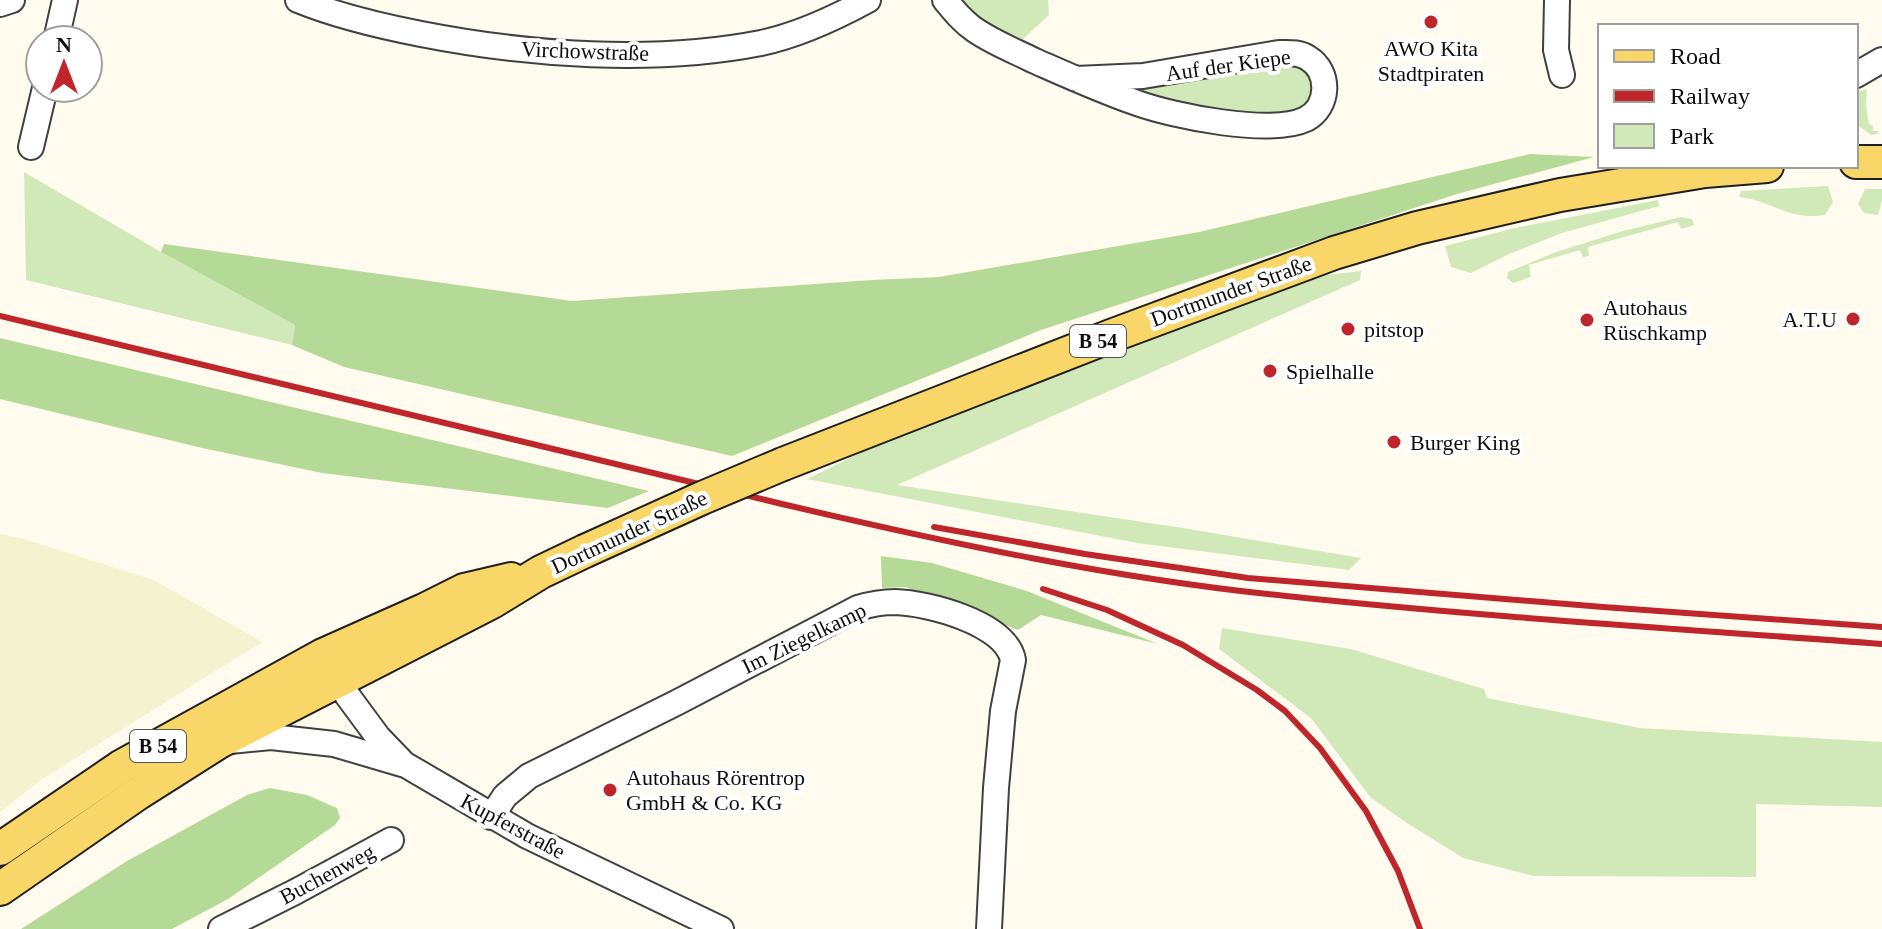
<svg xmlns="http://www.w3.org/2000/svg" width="1882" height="929" viewBox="0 0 1882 929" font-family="'Times New Roman',serif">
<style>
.farmland{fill:#f5f2cf}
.green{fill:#d1e9b9}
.forest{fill:#b5da98}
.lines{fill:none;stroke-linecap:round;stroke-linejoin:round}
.minor-casing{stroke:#414141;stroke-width:28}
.major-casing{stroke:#1f1f1f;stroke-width:36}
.minor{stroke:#fff;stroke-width:24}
.major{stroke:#f8d667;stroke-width:32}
.rail{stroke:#be262b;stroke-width:6}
.major-bridge-casing{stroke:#1f1f1f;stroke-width:36;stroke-linecap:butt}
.major-bridge{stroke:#f8d667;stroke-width:32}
.poi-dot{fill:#be262b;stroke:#fff;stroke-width:3}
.labels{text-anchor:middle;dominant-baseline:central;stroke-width:8;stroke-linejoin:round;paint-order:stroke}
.shield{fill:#fff;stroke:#565656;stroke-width:2}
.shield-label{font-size:20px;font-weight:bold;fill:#0e0e0e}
.poi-label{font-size:22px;fill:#0e0e0e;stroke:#fff;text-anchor:start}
.street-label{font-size:22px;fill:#0e0e0e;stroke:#fff}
</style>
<rect width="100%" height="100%" fill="#fffcef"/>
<path class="farmland" d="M0,534L21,538L154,580L262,642L41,780L0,812Z"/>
<g class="green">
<path d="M960,0H1048L1049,15L1022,40L982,20Z"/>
<path d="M1297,59L1310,67L1316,101L1288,120L1192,111L1115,84Z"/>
<path d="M1867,89L1866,105L1869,124L1873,126V131H1878V134L1871,135L1856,124V99L1858,92Z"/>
<path d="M24,172L161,252L295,325L292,345L26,280Z"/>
<path d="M1828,186L1833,202L1825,215C1788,221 1774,201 1739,197L1741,191Z"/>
<path d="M1865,189H1882V200L1878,215L1864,213L1858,204Z"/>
<path d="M1658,200L1659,206L1562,233L1509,254L1471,273L1451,267L1445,246L1515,228Z"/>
<path d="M1681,217L1692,219L1694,225L1681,229L1678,222L1588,247L1589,256L1583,257L1580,250L1529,265L1531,277L1513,283L1507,278L1508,272L1556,252L1623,231Z"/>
<path d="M1361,271L1360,280L897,485L1183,528L1361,558L1349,570L1137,543L807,479L864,451L1269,293L1326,275Z"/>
<path d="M1222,628L1351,649L1484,689L1487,698L1640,728L1882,742V807L1756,804V877L1534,876L1463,858L1407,823L1371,798L1311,718L1219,649Z"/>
</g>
<g class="forest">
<path d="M1530,154L1594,157L1457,194L1041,330L732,456L344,367L292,345L295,325L161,252L164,244L572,301L872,280L939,277L1199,232Z"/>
<path d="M0,338L649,491L608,508L322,473L202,448L0,399Z"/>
<path d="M881,556L932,563L1027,591L1158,644L1041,615L1018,630L905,587L882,588Z"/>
<path d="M270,788L307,795L337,808L340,818L335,825L228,899L172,929H21L127,861L247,795Z"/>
</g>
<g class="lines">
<g class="minor-casing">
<g id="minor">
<path d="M298,0C337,16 380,26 421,34C528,55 654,64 761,43C799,35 835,18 868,0"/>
<path d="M945,0C954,11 963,22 975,30C994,43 1015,51 1035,61C1069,76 1102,91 1137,103C1173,116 1271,136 1306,119C1329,107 1331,72 1308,58C1299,52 1289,53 1279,53L1143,76L1076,79"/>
<path d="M1557,0L1556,50L1562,75"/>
<path d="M0,4L12,0"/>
<path d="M56,40L65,0"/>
<path d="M1856,75L1882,60"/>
<path d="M31,147L45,88"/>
<path d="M329,666L347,695L378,737L404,764L527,836L721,929"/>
<path d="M230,741L271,737L334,744L402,764"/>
<path d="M491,817L505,796L529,776L676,703L858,608C871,604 882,602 895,602C928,603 1006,623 1013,660L1003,711L996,788L989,929"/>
<path d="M221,929L295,892L391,840"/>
</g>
</g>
<g class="major-casing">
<g id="major">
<path d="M1856,162H1882"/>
<path d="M783,464L1111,336L1334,253L1417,228L1560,195L1705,171L1767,166"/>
<path d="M0,849L122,766L323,655L424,610L464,590L511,579"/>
<path d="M0,889L137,794L219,742L492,602L541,572L585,551"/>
</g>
</g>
<use href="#minor" class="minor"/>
<use href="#major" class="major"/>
<g class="rail">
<path d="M0,316L782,504C948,543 1116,579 1286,596C1484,617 1683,629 1882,644"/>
<path d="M934,527L1085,554L1248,578L1603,607L1882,627"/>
<path d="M1043,589L1107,610L1183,645L1257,690L1285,711L1320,748L1366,811L1398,871L1420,929"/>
</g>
<g class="major-bridge-casing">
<path id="major-bridge" d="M585,551L702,498L783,464"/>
</g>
<use href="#major-bridge" class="major-bridge"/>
</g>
<g class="poi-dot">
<circle cx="1431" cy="22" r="8"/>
<circle cx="1853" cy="319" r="8"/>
<circle cx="1587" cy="320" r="8"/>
<circle cx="1348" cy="329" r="8"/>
<circle cx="1270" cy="371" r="8"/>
<circle cx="1394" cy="442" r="8"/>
<circle cx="610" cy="790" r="8"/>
</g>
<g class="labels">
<g class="shield">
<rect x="1070" y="325" width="56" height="32" rx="6"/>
<rect x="130" y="730" width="56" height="32" rx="6"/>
</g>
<g class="shield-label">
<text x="1098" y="341">B 54</text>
<text x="158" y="746">B 54</text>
</g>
<g class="poi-label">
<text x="1431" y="48" text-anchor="middle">AWO Kita<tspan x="1431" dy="25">Stadtpiraten</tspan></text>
<text x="1603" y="307">Autohaus<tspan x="1603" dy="25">Rüschkamp</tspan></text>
<text x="1837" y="319" text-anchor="end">A.T.U</text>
<text x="1364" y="329">pitstop</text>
<text x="1286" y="371">Spielhalle</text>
<text x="1410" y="442">Burger King</text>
<text x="626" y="777">Autohaus Rörentrop<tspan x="626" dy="25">GmbH &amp; Co. KG</tspan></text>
</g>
<g class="street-label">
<text transform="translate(585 51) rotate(2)">Virchowstraße</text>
<text transform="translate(1228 65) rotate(-8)">Auf der Kiepe</text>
<text transform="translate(1231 291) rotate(-20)">Dortmunder Straße</text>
<text transform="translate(629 532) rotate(-25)">Dortmunder Straße</text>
<text transform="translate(804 638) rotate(-26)">Im Ziegelkamp</text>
<text transform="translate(513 826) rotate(28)">Kupferstraße</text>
<text transform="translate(327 874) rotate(-28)">Buchenweg</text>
</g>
</g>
<rect x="1598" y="24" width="260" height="144" fill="#ffffff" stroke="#9f9f9f" stroke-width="2"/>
<rect x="1614" y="50" width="40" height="12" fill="#f8d667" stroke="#9f9f9f" stroke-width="2"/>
<text x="1670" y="64" font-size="24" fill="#0e0e0e">Road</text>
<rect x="1614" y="90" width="40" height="12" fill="#be262b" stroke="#9f9f9f" stroke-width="2"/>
<text x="1670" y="104" font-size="24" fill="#0e0e0e">Railway</text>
<rect x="1614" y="124" width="40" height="24" fill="#d1e9b9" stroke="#9f9f9f" stroke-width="2"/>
<text x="1670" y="144" font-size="24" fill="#0e0e0e">Park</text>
<g transform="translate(64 64)"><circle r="38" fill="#ffffff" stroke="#9f9f9f" stroke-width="2"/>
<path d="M0-6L14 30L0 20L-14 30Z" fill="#be262b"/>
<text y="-12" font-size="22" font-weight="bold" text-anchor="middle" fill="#0e0e0e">N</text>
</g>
</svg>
